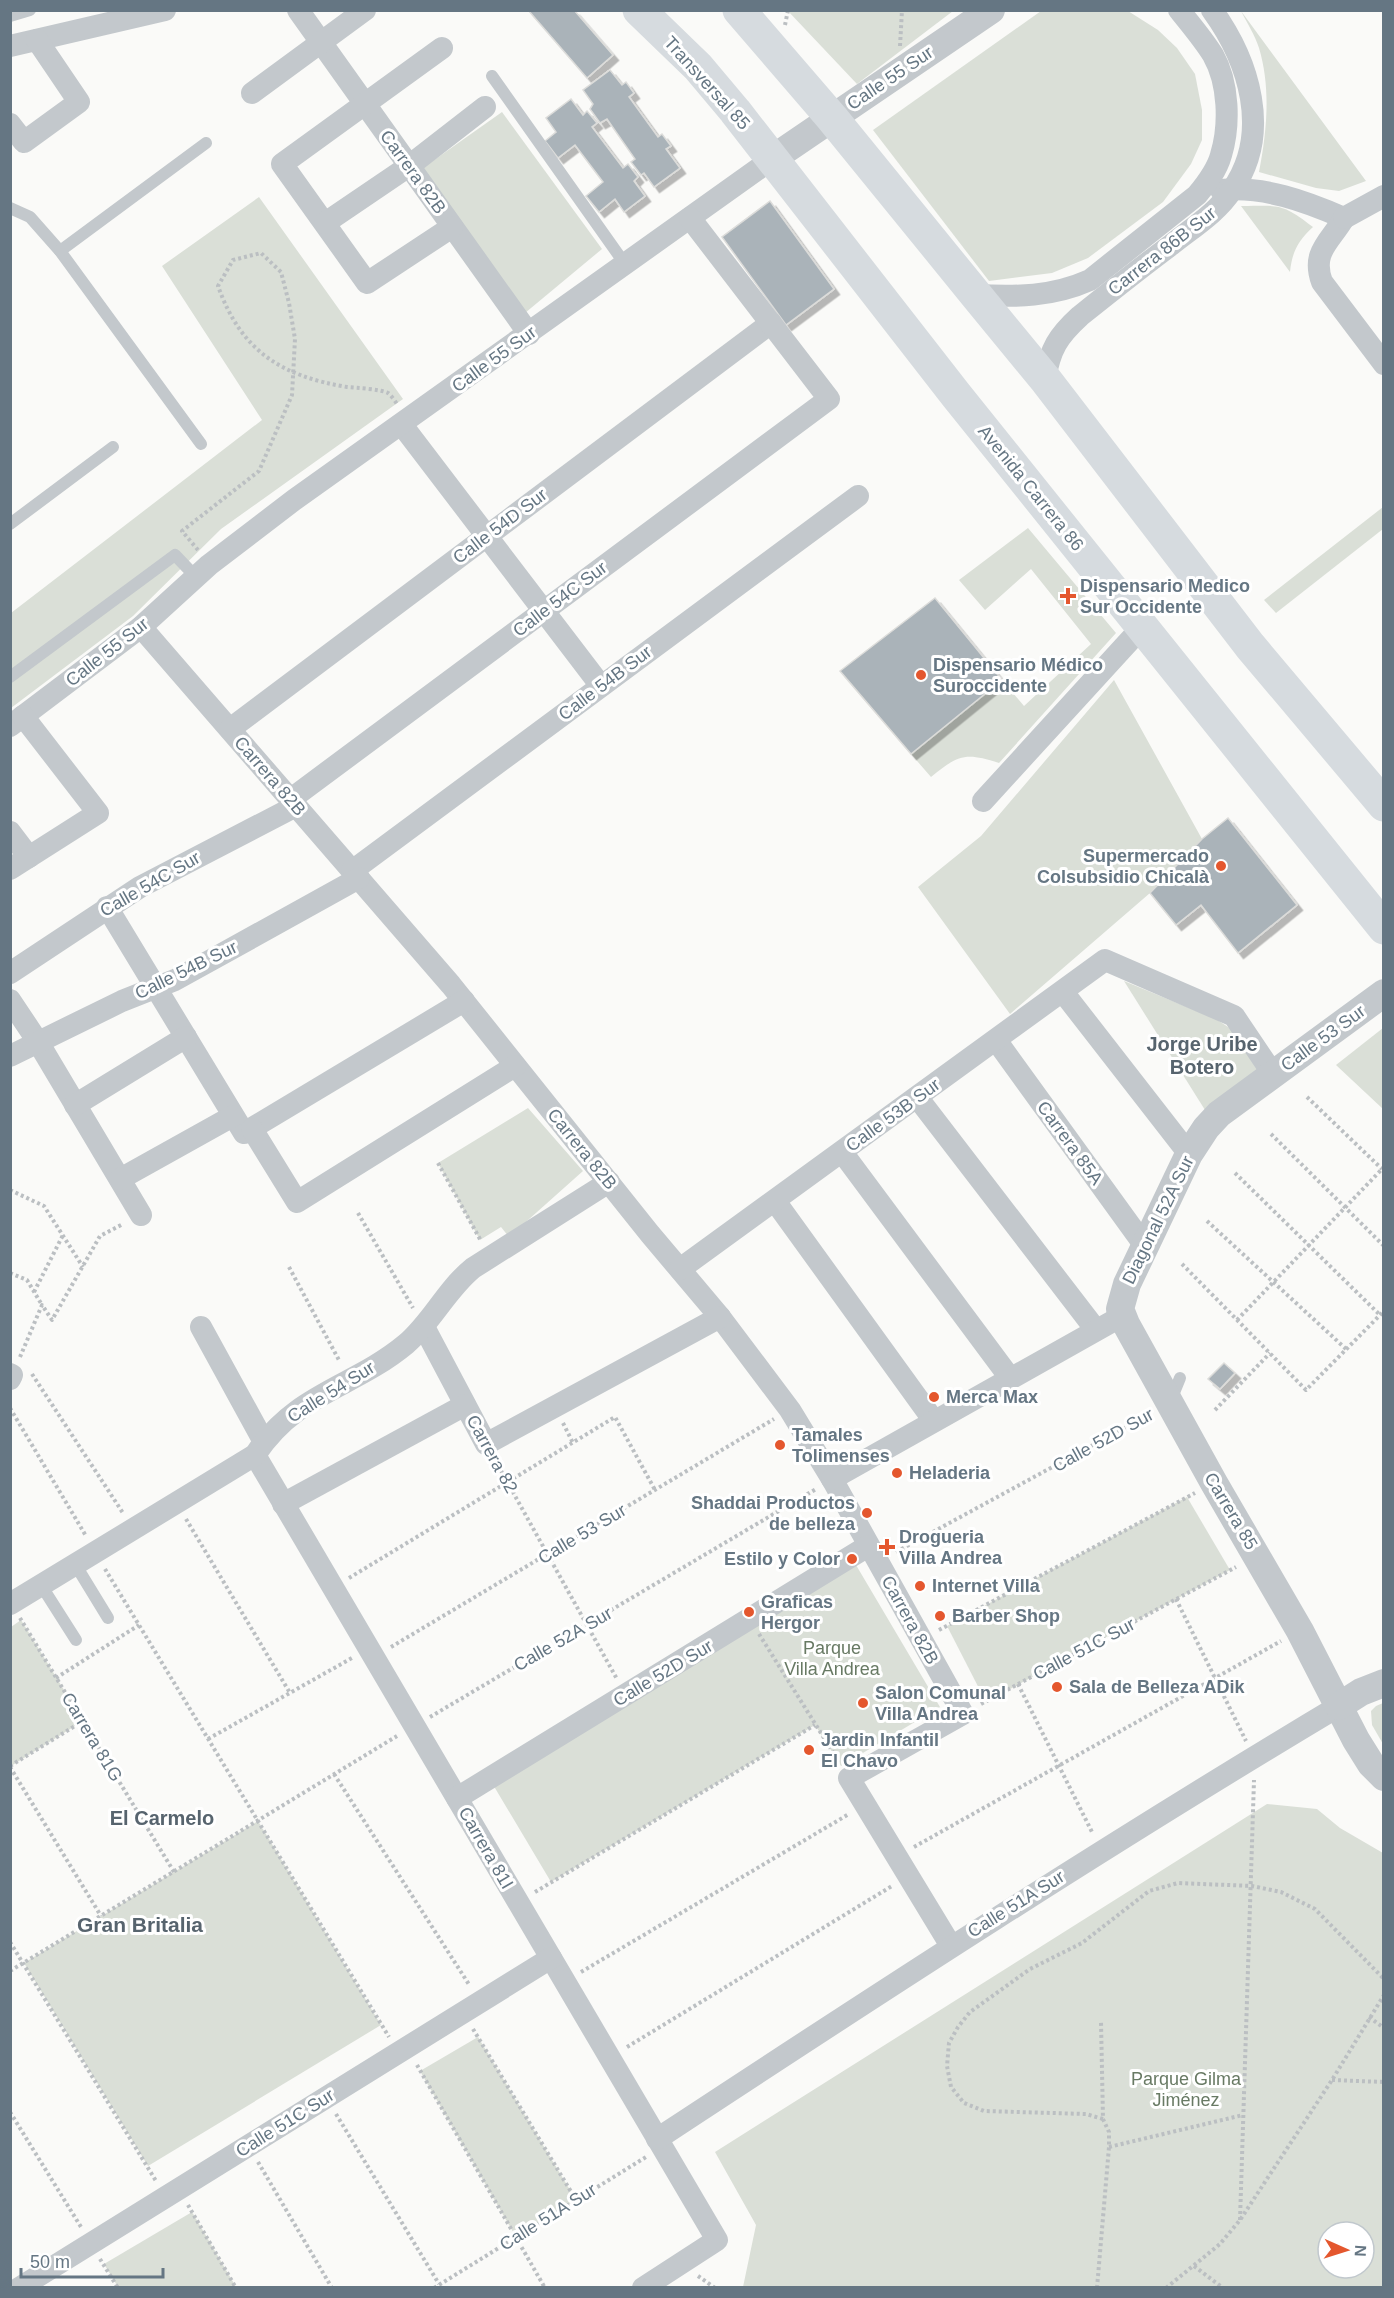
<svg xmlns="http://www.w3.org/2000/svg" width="1394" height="2298" viewBox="0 0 1394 2298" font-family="Arial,sans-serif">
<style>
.green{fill:#dadfd7;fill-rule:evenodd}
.building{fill:#aab3b9;stroke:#dcdcda;stroke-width:1.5;filter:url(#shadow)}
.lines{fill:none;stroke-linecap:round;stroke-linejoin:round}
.path{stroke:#bbbfc2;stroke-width:4;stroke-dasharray:3 3;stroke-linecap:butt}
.service{stroke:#c3c8cc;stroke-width:12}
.minor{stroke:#c3c8cc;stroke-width:22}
.tertiary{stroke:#c3c8cc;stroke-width:28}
.primary{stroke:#d6dbdf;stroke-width:33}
.poi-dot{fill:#e4572e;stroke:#fff;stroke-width:2}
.labels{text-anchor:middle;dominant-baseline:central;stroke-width:6;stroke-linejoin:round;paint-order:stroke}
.street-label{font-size:18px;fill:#657683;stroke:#fff}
.poi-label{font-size:18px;font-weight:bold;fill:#657683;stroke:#fff;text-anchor:start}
.park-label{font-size:18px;fill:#687a64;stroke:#fff}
.neighbourhood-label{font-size:20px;font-weight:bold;fill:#57646e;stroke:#fff}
.quarter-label{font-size:21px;font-weight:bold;fill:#57646e;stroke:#fff}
</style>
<defs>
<filter id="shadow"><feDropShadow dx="5.5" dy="5.5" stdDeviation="0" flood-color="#0004"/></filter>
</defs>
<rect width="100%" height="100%" fill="#fafaf8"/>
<g class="green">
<path d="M788,11H953L857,84Z"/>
<path d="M1041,11H1128L1158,30L1177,48L1195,74L1202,110V140L1191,164L1163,202L1088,258L1052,273L989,281L873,130Z"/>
<path d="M1241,11L1366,181L1339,191L1316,188L1259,172C1267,131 1271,88 1259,48C1255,35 1247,23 1241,11Z"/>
<path d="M502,112L602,249L525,313L420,170Z"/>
<path d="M259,197L403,399L221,529L133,616L11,708V613L262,420L162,266Z"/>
<path d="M1241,206C1279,206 1281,202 1313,227C1298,241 1292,252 1290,272Z"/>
<path d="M1383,507V529L1276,613L1264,600Z"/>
<path d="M1028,528L1116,633L999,763C965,752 958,755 931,777L911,754L1002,680L1024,706L1091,644L1031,569L985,610L959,580Z"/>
<path d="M1114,680L1202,839L1150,893L1010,1014L918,887L981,836Z"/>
<path d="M1124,981L1216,1019L1237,1033L1260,1068L1205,1110Z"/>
<path d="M1383,1028V1109L1336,1065Z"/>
<path d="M528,1108L583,1171L509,1237L501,1227L480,1240L438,1163Z"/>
<path d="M1187,1497L1230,1570L986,1702L947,1626Z"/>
<path d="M856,1565L940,1707L841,1766L815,1725L551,1882L492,1783Z"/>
<path d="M21,1620L83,1721L11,1766V1627Z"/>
<path d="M1383,1703H1384L1383,1744L1372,1725L1371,1711L1376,1706Z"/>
<path d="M1267,1804L1317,1809L1340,1828L1383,1853V2287H743L756,2225L715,2152ZM1328,2232H1364V2268H1328Z"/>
<path d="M258,1821L381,2025L148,2166L24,1963Z"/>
<path d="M478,2037L576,2200L516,2237L420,2071Z"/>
<path d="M192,2212L236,2287H118L104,2264Z"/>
</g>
<g class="building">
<path d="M528,10H574L613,55L587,78Z"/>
<path d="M610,70L622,85L626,82L634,93L629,97L658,137L662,134L671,146L666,149L680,168L654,187L644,173L641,175L631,162L635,159L607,119L600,123L590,109L593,104L583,90Z"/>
<path d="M571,99L583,115L587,111L597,123L592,127L623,168L628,164L638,177L634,181L645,196L624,212L615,199L599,212L586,196L603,182L575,145L558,158L545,141L556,132L546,118Z"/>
<path d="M770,201L834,289L786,325L722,237Z"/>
<path d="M935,598L1002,680L911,754L840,671Z"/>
<path d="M1228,818L1297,905L1238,953L1201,905L1176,925L1150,893L1202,839Z"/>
<path d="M1224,1363L1235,1373L1220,1389L1208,1379Z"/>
</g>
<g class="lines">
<g class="path">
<path d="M785,25L788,10"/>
<path d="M900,46L902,10"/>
<path d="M198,550L182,531L259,471L292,395L295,339L289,303L281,272L261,253L233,260L218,286C241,351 281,376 347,387C357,388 380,389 388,393C391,395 395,401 397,404"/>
<path d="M1307,1097L1382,1169"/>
<path d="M1271,1134L1384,1246"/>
<path d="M438,1163L481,1241"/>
<path d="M1235,1173L1380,1315"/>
<path d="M10,1190L44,1206L83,1267"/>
<path d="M358,1213L413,1308"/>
<path d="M1207,1221L1346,1349"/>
<path d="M1182,1264L1306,1390L1384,1311"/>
<path d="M289,1267L340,1362"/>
<path d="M10,1273L27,1280L42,1305"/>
<path d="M34,1292L63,1235"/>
<path d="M1237,1320L1384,1167"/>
<path d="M20,1357L42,1305L52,1320L100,1236L123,1224"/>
<path d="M32,1374L123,1513"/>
<path d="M10,1408L86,1536"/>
<path d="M1215,1410L1270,1353"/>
<path d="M563,1423L573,1443"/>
<path d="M495,1460L617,1679"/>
<path d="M186,1519L290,1693"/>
<path d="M896,1552L1150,1414"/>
<path d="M105,1569L389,2037"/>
<path d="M349,1578L615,1417L655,1490"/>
<path d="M1176,1599L1246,1741"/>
<path d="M20,1618L174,1872"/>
<path d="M939,1630L1195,1493"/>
<path d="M759,1634L839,1762"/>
<path d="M391,1647L774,1419"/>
<path d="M56,1678L139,1625"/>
<path d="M1018,1684L1093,1834"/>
<path d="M981,1704L1236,1567"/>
<path d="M430,1717L816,1489"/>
<path d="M208,1739L352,1658"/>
<path d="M10,1766L83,1721"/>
<path d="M10,1767L101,1916"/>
<path d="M334,1774L470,1986"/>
<path d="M914,1847L1281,1641"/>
<path d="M535,1892L815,1725"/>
<path d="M10,1942L156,2181"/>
<path d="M10,1971L397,1736"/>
<path d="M581,1972L849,1814"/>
<path d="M1369,2017L1384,2028"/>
<path d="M473,2029L576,2200"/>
<path d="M627,2047L892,1886"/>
<path d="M417,2065L545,2288"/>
<path d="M1332,2080L1384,2082"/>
<path d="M10,2112L81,2227"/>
<path d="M336,2114L439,2284"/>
<path d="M1103,2119L1086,2114L984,2111L964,2103L951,2087L947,2066L949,2043L958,2027L970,2012L1030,1969L1082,1943L1149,1891L1178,1883L1252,1886L1281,1892L1315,1909L1384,1979"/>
<path d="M1109,2147L1243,2115"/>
<path d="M258,2162L332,2288"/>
<path d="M188,2205L236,2288"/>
<path d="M1240,2220L1254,1780"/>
<path d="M100,2259L118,2288"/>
<path d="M1194,2266L1223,2288"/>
<path d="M698,2276L715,2288"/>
<path d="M434,2288L646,2157"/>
<path d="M1097,2288L1109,2147V2132L1103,2119L1101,2022"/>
<path d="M1166,2288L1220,2244L1240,2220L1332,2080L1384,1995"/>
</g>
<g class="service">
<path d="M10,16L30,10"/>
<path d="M492,76L625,264"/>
<path d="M10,208L30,217L60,251L201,444"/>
<path d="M60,251L206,143"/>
<path d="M10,524L113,447"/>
<path d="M10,677L175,555L196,577"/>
<path d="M1171,1400L1180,1378"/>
<path d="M75,1564L108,1618"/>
<path d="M41,1585L76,1640"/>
</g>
<g class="minor">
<path d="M298,10L529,334"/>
<path d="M10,46L165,10"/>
<path d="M442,48L282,164L367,283L452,227"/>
<path d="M252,93L365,10"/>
<path d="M10,124L24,142L79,102L37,40"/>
<path d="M1221,190C1264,186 1305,201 1344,218"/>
<path d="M1344,218C1330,242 1311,252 1322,282L1384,364"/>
<path d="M1344,218L1384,196"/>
<path d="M325,223L409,166L485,107"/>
<path d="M976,295C1016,297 1052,297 1090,280L1197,195C1207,183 1217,170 1221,155C1230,125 1229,83 1213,55C1203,39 1191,25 1179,10"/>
<path d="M1045,379C1050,349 1058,336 1080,316C1110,292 1140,268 1171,245C1192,228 1217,213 1232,190C1272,133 1249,61 1212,10"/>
<path d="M402,425L601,686"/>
<path d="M141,627L451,985L650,1234L720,1317L790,1410L832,1479L963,1714L849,1778L951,1946"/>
<path d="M10,726L141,627L209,565L294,500L772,159"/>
<path d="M230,729L771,323"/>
<path d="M291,799L829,399L690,218"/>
<path d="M983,801L1143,626"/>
<path d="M10,832L29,857"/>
<path d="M10,869L98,813L23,716"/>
<path d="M352,871L858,496"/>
<path d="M107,907L244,1133L464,1001"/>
<path d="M10,973L140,887L296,806"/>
<path d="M1063,992L1189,1154"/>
<path d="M10,1000L38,1042L141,1215"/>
<path d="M996,1040L1145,1246"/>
<path d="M10,1056L122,1001L175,980L359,878"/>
<path d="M917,1097L1096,1330"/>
<path d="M75,1105L186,1037"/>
<path d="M252,1129L297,1202L515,1066"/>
<path d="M842,1152L1010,1378"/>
<path d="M120,1179L233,1116"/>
<path d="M775,1201L934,1421"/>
<path d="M680,1269L1105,960L1234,1016L1273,1074"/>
<path d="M201,1327L264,1442"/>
<path d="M424,1327L486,1444L720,1317"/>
<path d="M10,1374L12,1375L10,1379"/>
<path d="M255,1455L717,2240L643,2288"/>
<path d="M832,1479L1122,1316"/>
<path d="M283,1504L465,1405"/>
<path d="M10,1604L255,1455C297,1392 353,1388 406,1344C432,1322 446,1290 473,1268L609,1182"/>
<path d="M457,1798L868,1546"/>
<path d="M657,2139C882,1991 1108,1844 1339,1706"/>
<path d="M19,2288L551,1958"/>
</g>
<g class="tertiary">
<path d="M772,159L991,10"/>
<path d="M1384,993L1219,1114L1206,1128L1189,1154L1127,1284L1120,1309L1126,1324L1214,1483L1300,1631L1356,1740L1371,1764L1384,1777"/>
<path d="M1339,1706L1361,1692L1384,1683"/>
</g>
<g class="primary">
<path d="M639,10L698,67L735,111L956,395L1384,928"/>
<path d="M739,10L832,118L976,295L1045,379L1250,646L1384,805"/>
</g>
</g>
<g class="poi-dot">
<path d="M1065 587h6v6h6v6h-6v6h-6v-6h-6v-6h6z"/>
<circle cx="921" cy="675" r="6"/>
<circle cx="1221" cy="866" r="6"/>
<circle cx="934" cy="1397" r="6"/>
<circle cx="780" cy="1445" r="6"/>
<circle cx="897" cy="1473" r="6"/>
<circle cx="867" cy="1513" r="6"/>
<path d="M884 1538h6v6h6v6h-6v6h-6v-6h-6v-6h6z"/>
<circle cx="852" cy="1559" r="6"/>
<circle cx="920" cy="1586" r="6"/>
<circle cx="749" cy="1612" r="6"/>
<circle cx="940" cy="1616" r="6"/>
<circle cx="1057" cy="1687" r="6"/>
<circle cx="863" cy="1703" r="6"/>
<circle cx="809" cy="1750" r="6"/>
</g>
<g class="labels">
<g class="street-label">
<text transform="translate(890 78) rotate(-34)">Calle 55 Sur</text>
<text transform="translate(707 83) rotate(48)">Transversal 85</text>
<text transform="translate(413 172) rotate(54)">Carrera 82B</text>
<text transform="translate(1162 251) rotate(-38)">Carrera 86B Sur</text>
<text transform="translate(494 359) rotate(-36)">Calle 55 Sur</text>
<text transform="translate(1031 488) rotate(51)">Avenida Carrera 86</text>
<text transform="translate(500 526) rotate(-37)">Calle 54D Sur</text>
<text transform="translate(560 599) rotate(-37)">Calle 54C Sur</text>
<text transform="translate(107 652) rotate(-38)">Calle 55 Sur</text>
<text transform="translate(605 683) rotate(-37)">Calle 54B Sur</text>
<text transform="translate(270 776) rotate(49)">Carrera 82B</text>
<text transform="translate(150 884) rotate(-30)">Calle 54C Sur</text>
<text transform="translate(186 970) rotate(-26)">Calle 54B Sur</text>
<text transform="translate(1323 1038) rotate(-36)">Calle 53 Sur</text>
<text transform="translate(893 1115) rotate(-36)">Calle 53B Sur</text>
<text transform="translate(1070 1143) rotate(54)">Carrera 85A</text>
<text transform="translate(582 1149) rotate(51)">Carrera 82B</text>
<text transform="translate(1158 1220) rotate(-64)">Diagonal 52A Sur</text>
<text transform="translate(331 1392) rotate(-32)">Calle 54 Sur</text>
<text transform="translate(1103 1440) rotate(-29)">Calle 52D Sur</text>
<text transform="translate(492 1454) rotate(61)">Carrera 82</text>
<text transform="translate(1231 1511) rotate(59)">Carrera 85</text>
<text transform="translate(582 1534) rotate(-31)">Calle 53 Sur</text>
<text transform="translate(910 1620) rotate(61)">Carrera 82B</text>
<text transform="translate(563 1639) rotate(-30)">Calle 52A Sur</text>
<text transform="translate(1084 1649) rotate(-28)">Calle 51C Sur</text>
<text transform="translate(663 1673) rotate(-31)">Calle 52D Sur</text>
<text transform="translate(92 1737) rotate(59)">Carrera 81G</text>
<text transform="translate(486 1848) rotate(60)">Carrera 81I</text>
<text transform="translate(1016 1904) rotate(-32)">Calle 51A Sur</text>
<text transform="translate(285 2123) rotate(-32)">Calle 51C Sur</text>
<text transform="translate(548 2217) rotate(-32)">Calle 51A Sur</text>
</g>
<g class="poi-label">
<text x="1080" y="586">Dispensario Medico<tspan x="1080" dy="21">Sur Occidente</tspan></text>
<text x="933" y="665">Dispensario Médico<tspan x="933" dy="21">Suroccidente</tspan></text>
<text x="1209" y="856" text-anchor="end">Supermercado<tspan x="1209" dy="21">Colsubsidio Chicalà</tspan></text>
<text x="946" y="1397">Merca Max</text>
<text x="792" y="1435">Tamales<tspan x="792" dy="21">Tolimenses</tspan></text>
<text x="909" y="1473">Heladeria</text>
<text x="855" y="1503" text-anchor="end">Shaddai Productos<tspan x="855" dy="21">de belleza</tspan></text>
<text x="899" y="1537">Drogueria<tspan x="899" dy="21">Villa Andrea</tspan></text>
<text x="840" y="1559" text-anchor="end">Estilo y Color</text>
<text x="932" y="1586">Internet Villa</text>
<text x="761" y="1602">Graficas<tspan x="761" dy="21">Hergor</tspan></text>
<text x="952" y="1616">Barber Shop</text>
<text x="1069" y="1687">Sala de Belleza ADik</text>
<text x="875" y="1693">Salon Comunal<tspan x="875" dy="21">Villa Andrea</tspan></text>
<text x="821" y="1740">Jardin Infantil<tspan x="821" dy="21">El Chavo</tspan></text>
</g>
<g class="park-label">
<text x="832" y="1648">Parque<tspan x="832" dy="21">Villa Andrea</tspan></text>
<text x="1186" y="2079">Parque Gilma<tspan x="1186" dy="21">Jiménez</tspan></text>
</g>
<g class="neighbourhood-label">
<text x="1202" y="1044">Jorge Uribe<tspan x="1202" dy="23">Botero</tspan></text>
<text x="162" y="1818">El Carmelo</text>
</g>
<g class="quarter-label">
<text x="140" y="1924">Gran Britalia</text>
</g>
</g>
<rect width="1394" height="2298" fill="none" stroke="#657683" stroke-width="24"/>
<g transform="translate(1346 2250) rotate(93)"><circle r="28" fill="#ffffff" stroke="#c1c8cd" stroke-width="1.5"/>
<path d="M0-4.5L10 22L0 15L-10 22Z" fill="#e4572e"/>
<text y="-9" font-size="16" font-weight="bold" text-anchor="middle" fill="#657683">N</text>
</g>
<path d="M21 2268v9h142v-9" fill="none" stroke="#657683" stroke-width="3"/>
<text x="30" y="2268" font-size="18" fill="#657683" stroke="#ffffff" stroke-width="4.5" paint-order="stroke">50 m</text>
</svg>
